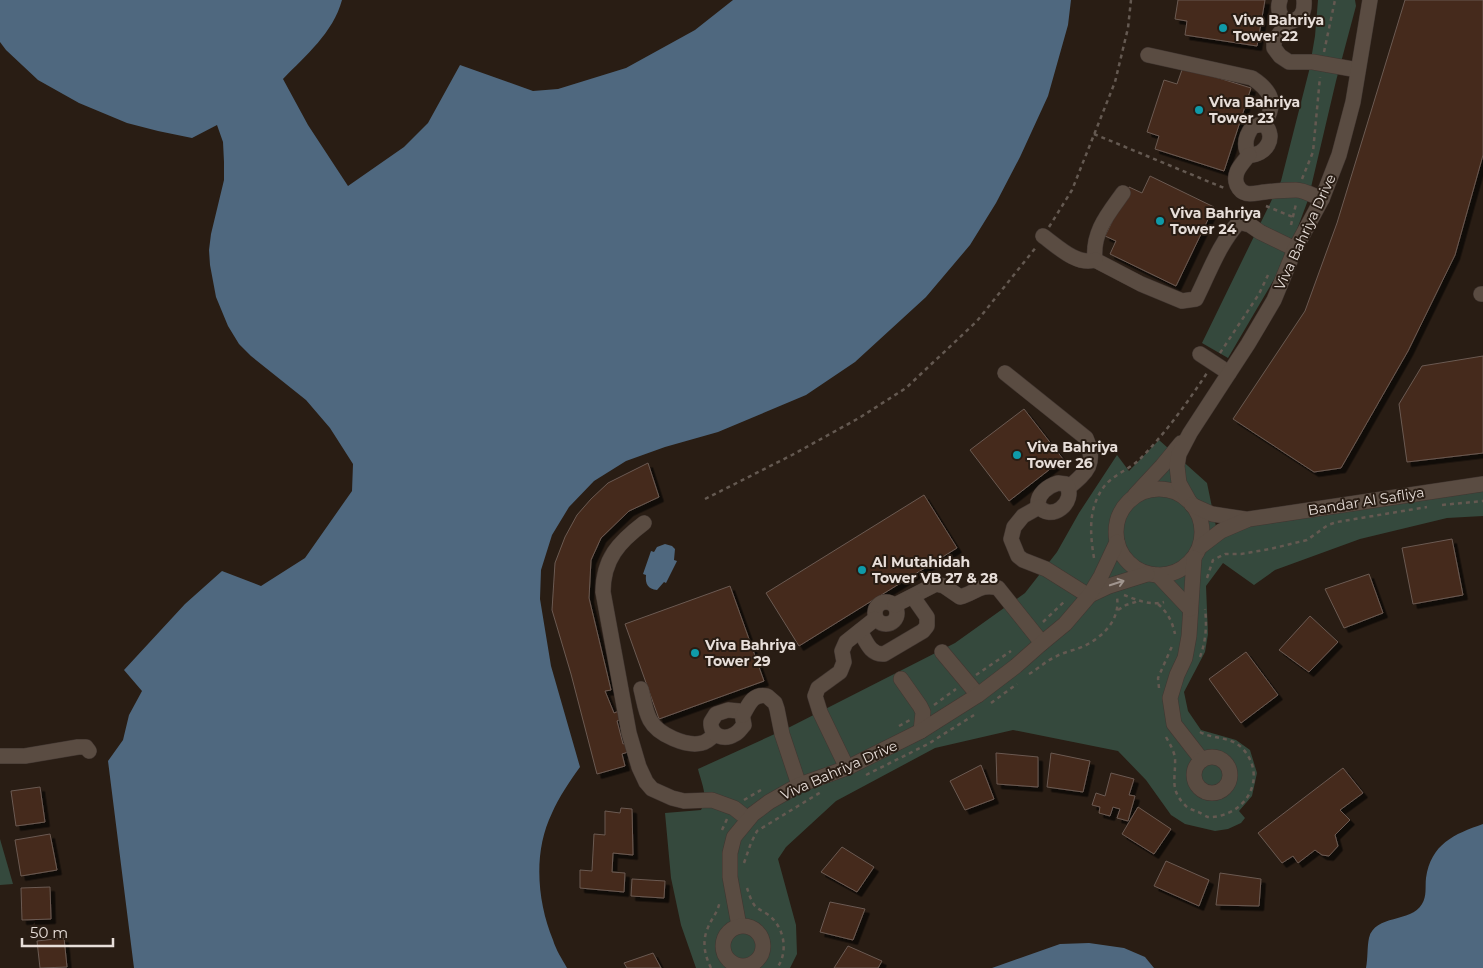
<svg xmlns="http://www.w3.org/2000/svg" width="1483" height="968" viewBox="0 0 1483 968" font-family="Montserrat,sans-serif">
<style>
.green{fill:#35493d}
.water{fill:#4f687f}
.building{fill:#44291b;stroke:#6b5a52;filter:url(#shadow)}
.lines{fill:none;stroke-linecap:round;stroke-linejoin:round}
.minor-casing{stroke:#413631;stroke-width:16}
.path{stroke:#645951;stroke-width:2.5;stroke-dasharray:4 4;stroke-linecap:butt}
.minor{stroke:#5a4c42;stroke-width:15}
.oneway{stroke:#a0958e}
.culture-dot{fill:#0f9aa8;stroke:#291d14;stroke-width:2}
.labels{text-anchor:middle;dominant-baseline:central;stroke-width:4;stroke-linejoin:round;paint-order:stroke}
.poi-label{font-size:14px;font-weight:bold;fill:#e7ded9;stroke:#291d14;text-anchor:start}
.street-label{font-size:14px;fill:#e7ded9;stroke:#291d14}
</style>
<defs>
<filter id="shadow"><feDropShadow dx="4.5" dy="4.5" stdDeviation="0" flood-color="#0009"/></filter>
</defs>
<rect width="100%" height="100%" fill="#291d14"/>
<g class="green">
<path d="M1318,0H1355L1356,6L1336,81L1308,200L1286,259L1228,358L1202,343L1281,181L1309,71L1315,36Z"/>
<path d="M1159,440L1207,483L1218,536L1241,527L1483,490V516L1447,518L1360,539L1275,570L1254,585L1223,563L1206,586L1208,634L1205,652L1184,692L1188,711L1201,730L1236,740L1250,750L1257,773L1252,796L1239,811L1245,818L1241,823L1228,829L1215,831L1185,824L1171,815L1146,780L1118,751L1013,730L935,748L836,801L786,847L778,859L796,925L797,954L790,968H696L681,925L671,878L665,813L701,810C709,797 701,782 698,769L788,728L955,643L1025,593L1057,552L1079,513L1117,455L1129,471Z"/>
<path d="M0,839L13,884L0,885Z"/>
</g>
<g class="water">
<path d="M0,0H342C333,33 306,55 283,79L308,125L348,186L404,147L428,123L460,65L533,91L558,89L626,68L695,30L733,0H1071L1068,25L1048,96L1020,157L996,203L970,245L926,297L855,362L806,395L718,432L665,447L626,461L594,481L569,507L552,535L541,570L540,599L551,666L580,767C570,781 559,797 552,813C533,852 537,901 553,940C556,950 562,959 567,968H134L108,761L123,740L129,715L142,691L124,670L185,604L222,571L261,586L305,558L352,491L353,464L330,428L306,400L251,356L239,344L228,326L216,297L210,265L209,250L211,234L224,180V162L223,142L217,125L192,138L158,131L127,123L79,103L38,80L6,50L0,42Z"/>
<path d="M665,544L672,546L675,549L674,560L677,561L666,583L664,582L657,590C648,589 645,584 646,575L643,574L651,551L654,552L657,547Z"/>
<path d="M1483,824V968H1366C1368,958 1367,947 1369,938C1375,914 1411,923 1422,904C1427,896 1425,887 1426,878C1431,844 1454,834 1483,824Z"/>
<path d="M1089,943L1124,948L1145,957L1154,968H992L1060,944Z"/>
</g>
<g class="building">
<path d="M1178,0H1265L1257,46L1185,35L1187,21L1175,19Z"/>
<path d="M1405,0H1483V155L1455,255L1408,351L1341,468L1314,472L1233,419L1305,311L1337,223Z"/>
<path d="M1183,67L1251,88L1224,171L1155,149L1159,136L1147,132L1164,80L1177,84Z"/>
<path d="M1150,176L1214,207L1176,286L1110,254L1116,241L1105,236L1129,187L1142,193Z"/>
<path d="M1483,356V453L1407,462L1399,404L1422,366Z"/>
<path d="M1024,409L1063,459L1009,501L970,450Z"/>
<path d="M648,463L659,497L629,511L601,538L591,560L589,598L611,690L605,691L614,713L619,711L621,719L617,721L623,744L626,743L628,752L622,754L625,766L597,774L571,674L552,610L555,563L565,537L577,515L591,499L608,483Z"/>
<path d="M924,495L957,548L799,646L766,593Z"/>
<path d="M1452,539L1463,595L1413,604L1402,548Z"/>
<path d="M1369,574L1383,613L1344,628L1325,589Z"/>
<path d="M730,586L764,681L659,719L625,624Z"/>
<path d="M1310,616L1338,642L1309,672L1279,650Z"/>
<path d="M1246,652L1278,695L1241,723L1209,679Z"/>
<path d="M996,753L1038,757V787L997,784Z"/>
<path d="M1051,753L1090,761L1083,792L1047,787Z"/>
<path d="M981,765L994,799L965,810L950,781Z"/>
<path d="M1343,768L1363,793L1340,810L1350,820L1335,835L1338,846L1329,856L1322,855L1315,850L1298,863L1293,856L1282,863L1258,833Z"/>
<path d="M1111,773L1134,779L1129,795L1135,796L1128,821L1117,818L1120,809L1113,807L1110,816L1099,813L1100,807L1092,805L1096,793L1105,796Z"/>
<path d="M40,787L45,822L16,826L11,791Z"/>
<path d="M1138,807L1171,829L1154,854L1122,834Z"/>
<path d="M621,808L632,809L633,855L613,853L612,872L625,873L624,892L580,888V870L592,871L594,834L605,835V811L620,813Z"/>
<path d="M50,834L57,870L21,876L15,840Z"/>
<path d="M842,847L874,867L857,892L821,872Z"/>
<path d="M1166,861L1209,880L1199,906L1154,886Z"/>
<path d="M1220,873L1261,879L1259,906L1216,905Z"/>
<path d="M632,879L665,881L664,898L631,896Z"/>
<path d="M50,887L51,919L22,920L21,888Z"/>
<path d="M830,902L865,909L853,940L820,932Z"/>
<path d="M64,938L67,967L40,968L37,941Z"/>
<path d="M848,946L882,961L878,968H834Z"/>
<path d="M653,953L661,968H627L624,963Z"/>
</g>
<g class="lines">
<g class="minor-casing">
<g id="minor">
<path d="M1280,0C1277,9 1279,17 1288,22C1301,20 1305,13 1304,0"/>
<path d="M1288,22L1274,41V48L1280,56L1289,62H1313L1358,70"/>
<path d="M1148,55L1252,78C1272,91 1277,103 1264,124"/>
<path d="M1264,124C1278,137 1265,156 1249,155C1243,145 1246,135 1253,126Z"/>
<path d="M1249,155C1242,164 1232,173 1237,185C1243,198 1254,193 1265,192C1274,191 1286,190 1296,190C1304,190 1314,196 1322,199"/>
<path d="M1123,193C1108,214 1092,232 1095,260L1141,284L1182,301L1196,299C1209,273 1219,244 1239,222L1250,225L1260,232L1295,249"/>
<path d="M1043,236C1057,246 1077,266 1095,260"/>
<path d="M1481,294H1483"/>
<path d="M1200,354L1229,373"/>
<path d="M1005,373L1086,438C1097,464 1087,472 1068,488"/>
<path d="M1058,483L1066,484C1078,502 1050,524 1038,505C1037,494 1048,486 1058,483Z"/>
<circle cx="1159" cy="532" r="43"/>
<path d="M1135,495L1162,466L1181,443"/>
<path d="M1189,501L1179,483L1177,466L1179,454L1190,433L1248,344L1274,300L1295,249L1322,199L1339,155L1353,102L1370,0"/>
<path d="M1192,505L1212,514L1245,519"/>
<path d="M1039,507L1023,516L1014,527L1011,539L1018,556L1023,560L1046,569L1089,596"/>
<path d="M644,523C619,542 603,559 603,592L629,733L639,767L646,782L652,789L672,798L684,801L712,800L734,808L748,819"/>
<path d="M1200,547L1221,531L1249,519L1483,484"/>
<path d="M1194,558L1189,636L1185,658L1177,675L1170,698L1174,724L1202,760"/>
<path d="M1158,575L1190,609"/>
<path d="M1090,595L1109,586L1147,574"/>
<circle cx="886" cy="613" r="11"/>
<path d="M895,605L936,584L944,586L960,597C975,593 981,583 998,588L1042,643"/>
<path d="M860,631C866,641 870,655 884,654L923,631L927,626V617L913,597"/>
<path d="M942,652L978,695"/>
<path d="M901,679L920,706L923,712L921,731"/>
<path d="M641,689C644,700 645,711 650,720C658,735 687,747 702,743C707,742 711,738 715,734"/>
<path d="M728,710L739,711L742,714L744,725C741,728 739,732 735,734C724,741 710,736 711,722L716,714Z"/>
<path d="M743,715C749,704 753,693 767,696L775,703L777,709L782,734L799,785"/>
<path d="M0,756H25L78,747H86L89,751"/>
<circle cx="1212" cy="775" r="18"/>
<path d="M847,768L820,712L815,696L818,688L840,672L844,662L842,651L846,642L875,619"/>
<path d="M739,926L730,877V853L734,837L753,814L769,802L799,785L847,768L921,731L978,695L1016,666L1042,643L1065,624L1089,596L1101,576L1117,542"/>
<circle cx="743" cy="946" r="20"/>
</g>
</g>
<g class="path">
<path d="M1324,52L1335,0"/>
<path d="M1094,134L1224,188"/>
<path d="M1302,179L1313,152L1320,77"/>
<path d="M1266,206L1293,217"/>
<path d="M1291,225L1296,204"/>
<path d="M1049,227L1072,190L1115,82L1128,28L1131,0"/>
<path d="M1220,353L1259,294L1268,275"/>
<path d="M705,499L792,455L859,418L906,388L977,321L1037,246"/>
<path d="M1442,505L1483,501"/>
<path d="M1094,558C1090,534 1088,509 1103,488C1111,476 1128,470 1139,460C1165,434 1187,403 1207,373"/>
<path d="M1207,578L1213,560L1225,554H1241L1270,549L1307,540L1328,525L1337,522L1427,507"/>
<path d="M1124,595C1137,600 1151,606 1164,602"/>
<path d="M1158,604C1168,613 1172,621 1175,634"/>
<path d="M1118,610L1126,605L1139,601"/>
<path d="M1043,622L1066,600"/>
<path d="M1200,657C1206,641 1207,625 1205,609"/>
<path d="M1029,674C1038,669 1046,661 1055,657C1065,651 1078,650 1088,644C1106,634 1120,618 1117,597"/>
<path d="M976,675L1011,651"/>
<path d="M1159,688L1158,678L1173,644"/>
<path d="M991,703L1017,684"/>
<path d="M934,705L956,689"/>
<path d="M899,726L910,720"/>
<path d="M1166,737C1170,744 1174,751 1175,758C1176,778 1169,789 1185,805C1188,809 1194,810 1198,812C1201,813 1205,816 1208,817C1217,818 1227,814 1234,810C1256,796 1261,768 1242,748C1229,735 1210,740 1197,730"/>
<path d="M866,775L928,744L974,715"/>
<path d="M744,800L761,790"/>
<path d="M722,830L727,819"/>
<path d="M744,863L751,843L757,831L821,792"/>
<path d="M747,888C749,894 751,901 755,906C759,910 767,913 771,917C785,930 788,953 777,968"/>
<path d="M711,968C705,956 702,943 707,930C711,918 717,915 720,901"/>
</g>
<use href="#minor" class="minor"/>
</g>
<defs><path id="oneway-shaft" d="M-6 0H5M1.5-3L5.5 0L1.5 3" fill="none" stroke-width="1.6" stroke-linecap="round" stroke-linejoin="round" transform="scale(1.25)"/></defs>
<use class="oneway" href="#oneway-shaft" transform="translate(1117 583) rotate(-18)"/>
<g class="culture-dot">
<circle cx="1223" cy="28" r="5"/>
<circle cx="1199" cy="110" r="5"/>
<circle cx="1160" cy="221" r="5"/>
<circle cx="1017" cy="455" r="5"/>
<circle cx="862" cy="570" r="5"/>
<circle cx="695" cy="653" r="5"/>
</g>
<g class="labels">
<g class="poi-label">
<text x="1233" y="20">Viva Bahriya<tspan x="1233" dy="16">Tower 22</tspan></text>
<text x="1209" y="102">Viva Bahriya<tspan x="1209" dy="16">Tower 23</tspan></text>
<text x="1170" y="213">Viva Bahriya<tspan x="1170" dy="16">Tower 24</tspan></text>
<text x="1027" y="447">Viva Bahriya<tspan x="1027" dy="16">Tower 26</tspan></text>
<text x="872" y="562">Al Mutahidah<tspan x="872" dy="16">Tower VB 27 &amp; 28</tspan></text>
<text x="705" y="645">Viva Bahriya<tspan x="705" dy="16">Tower 29</tspan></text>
</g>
<g class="street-label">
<text transform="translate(1305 232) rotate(-65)">Viva Bahriya Drive</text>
<text transform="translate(1366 501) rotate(-9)">Bandar Al Safliya</text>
<text transform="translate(839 770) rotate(-24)">Viva Bahriya Drive</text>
</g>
</g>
<path d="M22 938v8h91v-8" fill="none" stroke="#e7ded9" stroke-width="2.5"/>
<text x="30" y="938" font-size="15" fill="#e7ded9" stroke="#291d14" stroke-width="4" paint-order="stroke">50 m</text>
</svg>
